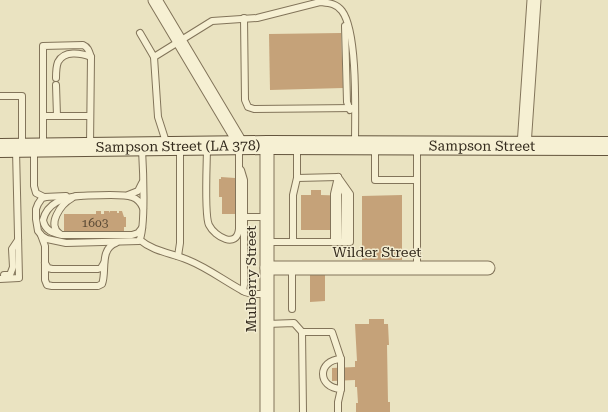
<svg xmlns="http://www.w3.org/2000/svg" width="608" height="412" viewBox="0 0 608 412" font-family="'Roboto Serif',serif">
<style>
.building{fill:#c5a279}
.lines{fill:none;stroke-linecap:round;stroke-linejoin:round}
.lane-casing{stroke:#82745a;stroke-width:8}
.street-casing{stroke:#82745a;stroke-width:15}
.secondary-casing{stroke:#64553d;stroke-width:20}
.lane{stroke:#f6f0d3;stroke-width:6}
.street{stroke:#f6f0d3;stroke-width:13}
.secondary{stroke:#f6f0d3;stroke-width:18}
.labels{text-anchor:middle;dominant-baseline:central;stroke-width:3;stroke-linejoin:round;paint-order:stroke}
.number-label{font-size:12px;fill:#584834}
.street-label{font-size:14px;fill:#332a1d;stroke:#f2ecd0}
</style>
<rect width="100%" height="100%" fill="#eae3c1"/>
<g class="building">
<path d="M341,33L343,88L270,90L269,34Z"/>
<path d="M221,177L235,178V179H237L236,214H222V197H219V179H221Z"/>
<path d="M311,190H321V195L352,196V211H333V230H301V195H311Z"/>
<path d="M402,195V260H362V196Z"/>
<path d="M96,211H101V214H104V211H109V213L110,211H117V213H119V211H122L124,217H126V227H124V232H122L123,234L64,233V214H96Z"/>
<path d="M310,275H325V301L310,302Z"/>
<path d="M369,319H384V324H388L389,345H387L388,402H390V412H356V403H358L357,387H355V380L332,381V368L355,367V361H357L355,324H369Z"/>
</g>
<g class="lines">
<g class="lane-casing">
<g id="lane">
<path d="M244,18L245,100L248,107L254,109L355,108"/>
<path d="M345,26L347,102L350,110"/>
<path d="M140,33L154,57L158,117L167,145"/>
<path d="M154,57L212,21L257,18L320,2C328,3 336,3 342,11C358,32 355,115 355,144"/>
<path d="M56,78C56,73 56,67 58,62C64,50 81,53 91,57"/>
<path d="M56,85L57,116"/>
<path d="M0,96H22V147"/>
<path d="M43,116H90"/>
<path d="M43,146V46L83,45C88,47 89,51 91,57L90,145"/>
<path d="M375,147V180H417"/>
<path d="M207,148C207,162 204,215 209,225C215,237 237,249 239,229V147"/>
<path d="M34,150V186L36,193L44,197L66,196"/>
<path d="M241,170L244,180V285L243,291"/>
<path d="M297,178L338,177"/>
<path d="M338,185L339,242"/>
<path d="M342,188L345,194V242"/>
<path d="M128,195L138,191L142,183"/>
<path d="M76,196C87,196 123,193 132,197C138,199 141,203 143,208"/>
<path d="M80,196C64,197 47,203 43,220C45,231 53,233 62,235H132L138,233L142,228"/>
<path d="M46,197L42,198L38,204L36,209V219L38,231L42,236L47,239L66,243L139,241C146,230 143,166 142,149"/>
<path d="M244,217H267"/>
<path d="M60,234C46,225 61,204 72,198"/>
<path d="M41,235L45,246V280L47,285L52,286H98L102,284C107,272 99,249 116,243"/>
<path d="M140,240C154,252 172,253 188,260C208,268 226,282 245,292L252,294H267"/>
<path d="M267,242H350V194L338,177"/>
<path d="M293,242V195L297,178V147"/>
<path d="M334,242V194L338,177"/>
<path d="M178,256L180,243V148"/>
<path d="M45,263L48,268L52,269H98L101,268L104,263"/>
<path d="M292,268V309"/>
<path d="M417,268V147"/>
<path d="M4,275H10L13,267L12,249L18,240"/>
<path d="M0,279L19,278L16,150"/>
<path d="M267,324L294,323L302,332H332L341,359V389L338,402V412"/>
<path d="M302,332L303,412"/>
<path d="M341,359C317,360 317,388 341,389"/>
</g>
</g>
<g class="street-casing">
<g id="street">
<path d="M155,0L242,146"/>
<path d="M524,146L534,0"/>
<path d="M267,268H488"/>
<path d="M267,412V145"/>
</g>
</g>
<g class="secondary-casing">
<g id="secondary">
<path id="s1" d="M0,148L267,145L608,146"/>
</g>
</g>
<use href="#lane" class="lane"/>
<use href="#street" class="street"/>
<use href="#secondary" class="secondary"/>
</g>
<g class="labels">
<g class="number-label">
<text x="95" y="223">1603</text>
</g>
<g class="street-label">
<text stroke="none"><textPath href="#s1" startOffset="178">Sampson Street (LA 378)</textPath></text>
<text stroke="none"><textPath href="#s1" startOffset="482">Sampson Street</textPath></text>
<text x="377" y="252">Wilder Street</text>
<text transform="translate(251 279) rotate(-90)">Mulberry Street</text>
</g>
</g>
</svg>
